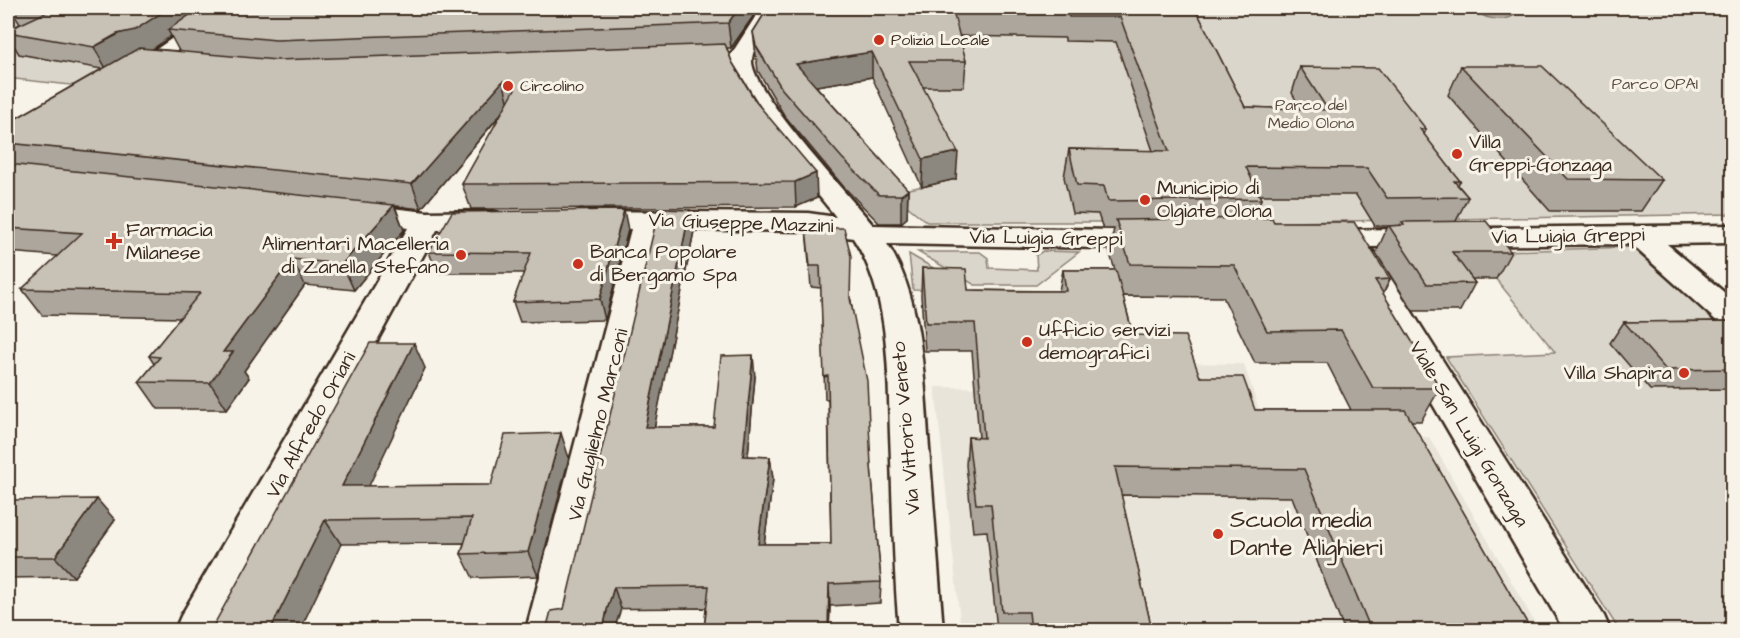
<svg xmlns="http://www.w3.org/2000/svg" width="1740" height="638" viewBox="0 0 1740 638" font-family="'Architects Daughter',sans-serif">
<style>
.built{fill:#e9e4d9}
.green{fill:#dbd6cb;stroke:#8b8074;stroke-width:1.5}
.water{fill:#b4aca0;stroke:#84786c;stroke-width:1.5}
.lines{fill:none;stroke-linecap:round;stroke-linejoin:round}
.minor-casing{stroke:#3b2a1e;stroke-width:5}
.minor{fill:#f7f3e8;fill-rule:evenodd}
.wall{fill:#aca69d;stroke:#3b2a1e;stroke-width:1.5;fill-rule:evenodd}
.shaded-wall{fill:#8c877f;stroke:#3b2a1e;stroke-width:1.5}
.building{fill:#c8c1b6;stroke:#3b2a1e;stroke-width:1.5}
.poi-dot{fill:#c8321e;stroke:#f7f3e8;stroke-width:2}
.labels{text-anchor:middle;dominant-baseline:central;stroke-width:6;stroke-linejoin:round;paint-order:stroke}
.far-poi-label{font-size:16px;fill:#3b2a1e;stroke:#f7f3e8;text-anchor:start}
.far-park-label{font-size:16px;fill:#5b4c41;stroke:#f7f3e8}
.poi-label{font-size:20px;fill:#3b2a1e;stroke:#f7f3e8;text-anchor:start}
.street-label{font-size:20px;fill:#3b2a1e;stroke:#f7f3e8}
.near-poi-label{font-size:24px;fill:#3b2a1e;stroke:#f7f3e8;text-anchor:start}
</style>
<rect width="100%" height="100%" fill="#f7f3e8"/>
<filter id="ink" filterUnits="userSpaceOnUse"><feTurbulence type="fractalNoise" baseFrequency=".0167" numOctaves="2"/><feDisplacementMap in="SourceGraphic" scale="12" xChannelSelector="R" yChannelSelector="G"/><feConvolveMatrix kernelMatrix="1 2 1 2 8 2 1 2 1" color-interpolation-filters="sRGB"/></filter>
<g filter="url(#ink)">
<path class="built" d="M1177,363L1244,364L1268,438L1429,437L1539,630H961L935,387L1007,388Z"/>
<g class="green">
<path d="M8,8H57L20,54L126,72L99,88L15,79L8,83Z"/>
<path d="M940,8H1732V214L1289,222H927L891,193L956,179L909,88Z"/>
<path d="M1631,247L1732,335V630H1619L1446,357L1555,352L1474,252Z"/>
<path d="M1043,251L1079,252L1036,285H975L918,252H980L988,258L989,268L1037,270L1036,255Z"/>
<path d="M909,254L968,288L966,291L913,290Z"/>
</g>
<path class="water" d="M1474,8H1503L1512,12L1513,16C1501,22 1481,19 1474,8Z"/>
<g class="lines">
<g class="minor-casing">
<g id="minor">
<path d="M216,8H240L164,65L130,76L122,74L118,69L122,64L148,55Z"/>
<path d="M761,8H783C772,23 754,41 752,59C748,89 851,197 873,225L1157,231L1168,234L1172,240L1168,246L1157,249L887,244C924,299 924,384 929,448C934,509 938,569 943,630H899C893,565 893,499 890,434C888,369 890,294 853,238L808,231L660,229L570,630H526L631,229H580L570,226L565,220L570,214L580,211L808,213L836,217C814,188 723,89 730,56Z"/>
<path d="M355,204L427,212L492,211L502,214L507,220L502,226L492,229L437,230L220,630H175L181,616L408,228L345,219L341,213L345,207Z"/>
<path d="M1732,225V243L1667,244L1732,299V327L1720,324L1631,244L1369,247L1376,255L1604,616L1610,630H1564L1346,255L1353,248H1319L1308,245L1304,239L1308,233L1319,230Z"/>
</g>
</g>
<use href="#minor" class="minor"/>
</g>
<g class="wall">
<path d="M10,8H759L731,48H727L732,62L817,198L796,207L471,209L462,184L502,113L421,209L395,206L404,230L354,290L305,285L244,371L249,378L227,409H158L139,382L154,364L149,356L180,318L42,315L22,289L58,256L8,252V123L102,69L19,54L8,36V30L20,24ZM171,36L179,51L153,49Z"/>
<path d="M768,8H1195L1245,107L1301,109L1292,93L1300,67L1426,129L1424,135L1460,181L1458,185L1468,197L1456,221L1511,252L1496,279H1472L1475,283L1460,311H1413L1376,253L1388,226H1375L1356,195H1259L1261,199L1255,218L1274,222L1390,279L1383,294L1440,388L1421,421H1411L1531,630H1344L1292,497L1121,495L1152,630H997L987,531L973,532L966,465L968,437L979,438L972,351H925L921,296L922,268L968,290L1059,291L1063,270H1115L1109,251L1114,229H1103L1098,214L1072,213L1064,177L1069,149L1153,151L1116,42L1065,41V38L959,36L966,61L964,87H923L956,179L922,187L872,77L816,86L908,190L907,218L901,223H879L843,186L784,115L758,71L753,32ZM1123,296L1223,297L1255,363H1327L1351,410H1255L1133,335Z"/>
<path d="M1461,66L1662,180L1641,211H1550L1448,95Z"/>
<path d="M690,210L694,231L654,427H714L755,377L748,456L770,457L773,479L764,544H831L828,399H825L821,288L811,287L806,228L851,300L871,466L881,582L880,603L830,606L829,630H704L706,608L564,609Z"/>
<path d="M628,230L605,320L520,322L513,302L524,273H437L429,252Z"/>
<path d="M1732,321V389L1650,390L1610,343L1624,322Z"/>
<path d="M425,368L368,486L491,485L569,458L538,576L473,578L461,554L464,543L341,544L211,630Z"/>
<path d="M8,500L115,520L74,577L8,578Z"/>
</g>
<g class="shaded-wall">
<path d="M169,8H206L168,30L171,36L147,53L107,70L94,47Z"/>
<path d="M739,8H759L731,48L728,23Z"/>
<path d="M872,52V77L798,89L796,64Z"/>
<path d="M503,81L509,104L421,209L412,184Z"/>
<path d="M958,152L956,179L922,187L923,159Z"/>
<path d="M816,173L817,198L796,207L795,182Z"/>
<path d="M908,190L907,218L901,223V195Z"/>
<path d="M394,205L404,230L354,290L342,264Z"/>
<path d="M624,210L628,230L605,320L600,299Z"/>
<path d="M690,210L694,231L650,449L645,427Z"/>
<path d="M292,259L305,285L244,371L249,378L227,409L210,383L223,352Z"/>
<path d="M414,343L425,368L357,511L342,486Z"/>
<path d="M753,355L755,377L746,478L743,456Z"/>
<path d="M561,433L569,458L538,576L528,552Z"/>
<path d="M770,457L773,479L761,566L758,544Z"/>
<path d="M97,499L115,520L74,577L55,557Z"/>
<path d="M325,520L341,544L300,630H270Z"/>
<path d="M829,584L830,606L829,630H828Z"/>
<path d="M614,587L621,609L614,630H603L607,610Z"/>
</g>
<g class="building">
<path d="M26,8H169L135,30L117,34L94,47L8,32V30L51,10Z"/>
<path d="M200,8H739L728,23L276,40L168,30Z"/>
<path d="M768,8H1195L1245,107L1328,110L1300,67L1378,68L1426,129H1420L1460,181H1454L1468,197L1387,198L1367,168L1246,167L1261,199L1108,201L1104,186L1077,185L1069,149L1169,151L1120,17H1069L1068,13L953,11L966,61H909L958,152L923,159L872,52L796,64L908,190L901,195H879L842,158L782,89L756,46L753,32Z"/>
<path d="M725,44L732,62L756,102L816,173L795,182L462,184L515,89L503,81L412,184L8,143V123L139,48L277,60Z"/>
<path d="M1461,66H1542L1662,180L1568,179Z"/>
<path d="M8,164L394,205L342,264L292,259L223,352H233L210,383L139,382L160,357L149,356L200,293L22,289L82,233L8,228Z"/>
<path d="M659,209L690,210L645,427H714L721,356L753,355L743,456L770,457L758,544H831L828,376L824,377L820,266H810L806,228H844L851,256L850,298L867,381L871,466L881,582L829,584L828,630H704L709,586L614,587L607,610L603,630H546L551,611L564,609Z"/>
<path d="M624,210L600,299L513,302L531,253L429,252L452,212Z"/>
<path d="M1272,218L1274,222H1354L1390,279L1375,280L1440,388H1373L1341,330L1267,331L1234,265L1130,264L1116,220Z"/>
<path d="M1486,221L1511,252H1452L1475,283L1427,284L1389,226L1404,225L1402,222Z"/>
<path d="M922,268L966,269L968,290L1016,291H1066L1063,270H1116L1133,335L1185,336L1200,377H1243L1255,410H1405L1531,630H1371L1304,469L1115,467L1152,630H1031L1029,612H1002L991,504H976L968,437L984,438L975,323H926Z"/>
<path d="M1732,321V369L1666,370L1624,322Z"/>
<path d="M370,343H414L342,486L491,485L505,435L561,433L528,552L461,554L472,518L325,520L270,630H211Z"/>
<path d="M97,499L55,557H8V500Z"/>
</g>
</g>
<g class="poi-dot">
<circle cx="879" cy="40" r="6"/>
<circle cx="508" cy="86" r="6"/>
<circle cx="1457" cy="154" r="6"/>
<circle cx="1145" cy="200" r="6"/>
<path d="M111 232h6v6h6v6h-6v6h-6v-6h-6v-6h6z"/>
<circle cx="461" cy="255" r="6"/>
<circle cx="578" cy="264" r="6"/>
<circle cx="1027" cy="342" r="6"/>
<circle cx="1684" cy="373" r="6"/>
<circle cx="1218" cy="534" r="6"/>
</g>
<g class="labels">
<g class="far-poi-label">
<text x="891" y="40">Polizia Locale</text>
<text x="520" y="86">Circolino</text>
</g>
<g class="far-park-label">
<text x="1655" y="84">Parco OPAI</text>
<text x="1311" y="105">Parco del<tspan x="1311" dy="18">Medio Olona</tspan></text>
</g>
<g class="poi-label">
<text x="1469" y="142">Villa<tspan x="1469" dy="23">Greppi-Gonzaga</tspan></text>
<text x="1157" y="188">Municipio di<tspan x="1157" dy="23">Olgiate Olona</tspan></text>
<text x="126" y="230">Farmacia<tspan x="126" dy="23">Milanese</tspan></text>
<text x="449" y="244" text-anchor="end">Alimentari Macelleria<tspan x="449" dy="23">di Zanella Stefano</tspan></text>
<text x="590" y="252">Banca Popolare<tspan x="590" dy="23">di Bergamo Spa</tspan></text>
<text x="1039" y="330">Ufficio servizi<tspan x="1039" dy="23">demografici</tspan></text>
<text x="1672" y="373" text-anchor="end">Villa Shapira</text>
</g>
<g class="street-label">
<text transform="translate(741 223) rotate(2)">Via Giuseppe Mazzini</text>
<text transform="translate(1568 236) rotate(-1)">Via Luigia Greppi</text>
<text transform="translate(1046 238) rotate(1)">Via Luigia Greppi</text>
<text transform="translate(311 425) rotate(-61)">Via Alfredo Oriani</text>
<text transform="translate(598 425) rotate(-76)">Via Guglielmo Marconi</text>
<text transform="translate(906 428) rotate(-95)">Via Vittorio Veneto</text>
<text transform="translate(1469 434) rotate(59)">Viale San Luigi Gonzaga</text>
</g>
<g class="near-poi-label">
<text x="1230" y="520">Scuola media<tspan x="1230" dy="28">Dante Alighieri</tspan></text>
</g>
</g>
<rect width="1740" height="638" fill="none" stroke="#f7f3e8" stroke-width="30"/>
<rect x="15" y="15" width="1710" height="608" fill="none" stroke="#3b2a1e" stroke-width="2" filter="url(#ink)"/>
</svg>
